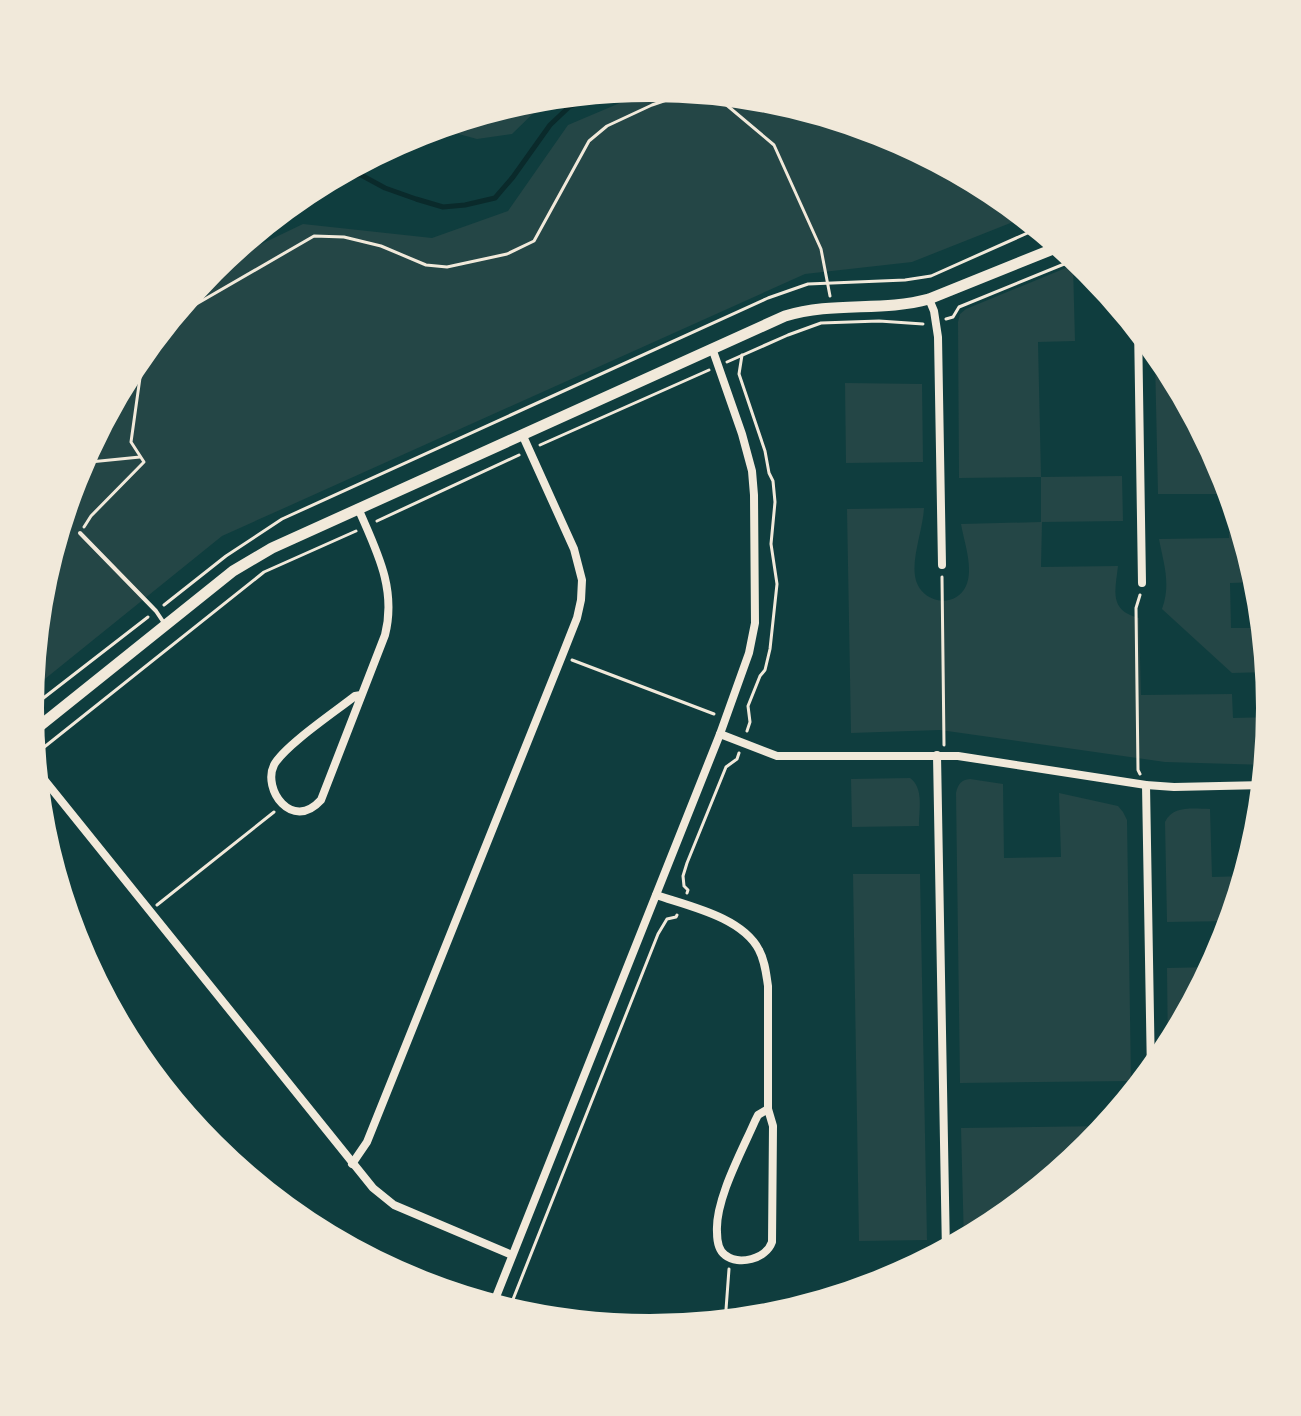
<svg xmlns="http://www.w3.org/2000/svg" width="1301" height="1416" viewBox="0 0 1301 1416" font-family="'Noto Sans',sans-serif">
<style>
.green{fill:#244646}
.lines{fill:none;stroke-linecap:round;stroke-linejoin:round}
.stream{stroke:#0a2a2b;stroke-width:5}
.path{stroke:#f1e9da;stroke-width:3}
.service{stroke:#f1e9da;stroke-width:4}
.minor{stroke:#f1e9da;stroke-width:8}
.tertiary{stroke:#f1e9da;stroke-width:11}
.rim{fill:none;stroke:#f1e9da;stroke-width:4}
</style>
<rect width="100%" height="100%" fill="#0f3d3e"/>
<g class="green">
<path d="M660,86L772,98L889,133L997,191L1028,216L912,262L805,274L222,536L30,691L40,586L76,469L133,362L211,268L303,224L432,238L508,211L568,125Z"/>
<path d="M552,95L512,134L477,139L444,130H423L529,97Z"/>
<path d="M1073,265L1075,341L1038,342L1041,477L1122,476L1123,521L1042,522L1041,567L1118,566C1115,592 1109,610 1139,618L1141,695L1232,694L1233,718L1272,717L1267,765L1165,762L940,730L851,733L847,509L924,508C923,529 912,556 915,576C919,603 955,610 966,586C974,568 964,542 961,524L1041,522V477L959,478L958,322L960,314L966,309Z"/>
<path d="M1155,359H1165L1168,363L1226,470L1229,493H1233L1260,582L1230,583L1231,628H1265L1269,672L1232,673L1162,609C1171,584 1164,565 1159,539L1229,538V494H1158Z"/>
<path d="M845,383L922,384L923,462L846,463Z"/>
<path d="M910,778C924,788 919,810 919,826L852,827L851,779Z"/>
<path d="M970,779L1003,784L1004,858L1061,857L1059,793L1118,806L1123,812L1127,820L1131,1081L960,1083L956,793C958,784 961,780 970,779Z"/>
<path d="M1210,809L1212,877L1247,876L1233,921L1167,922L1165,822C1173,805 1194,809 1210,809Z"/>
<path d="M853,874H920L927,1240L859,1241Z"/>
<path d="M1215,967L1168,1054V1055L1167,968Z"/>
<path d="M1109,1126L1090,1148L1061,1173H1048V1183L996,1226L964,1243L961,1128Z"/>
</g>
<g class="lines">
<path class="stream" d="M333,175H361L385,188L416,199L443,207L465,205L495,198L513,177L550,125L570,106L625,88"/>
<g class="path">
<path d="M699,90L717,97L774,145L821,249L830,296"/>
<path d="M946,319L953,317L959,307L1079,258"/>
<path d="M167,321L314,236L344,237L381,246L426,265L447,267L507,254L534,241L589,141L607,126L652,105L696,90"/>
<path d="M742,355L739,374L765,451L769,473L773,481L775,502L771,544L777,584L770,649L765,670L760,676L748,706L750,722L747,731"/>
<path d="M727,362L788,335L821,323L879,321L923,324"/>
<path d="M540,445L709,370"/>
<path d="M75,470L90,462L140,457"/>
<path d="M377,521L519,455"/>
<path d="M84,527L91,516L144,462L131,442L144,349"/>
<path d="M942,577L944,745"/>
<path d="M1140,595L1136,608L1138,770L1140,774"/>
<path d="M39,599L46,589L57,530"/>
<path d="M164,605L226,556L282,519L768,298L808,284L905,280L931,276L1041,227"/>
<path d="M572,660L714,714"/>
<path d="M28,710L148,617"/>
<path d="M33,756L264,572L356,531"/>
<path d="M687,893L688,890L684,886L683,876L687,863L726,767L737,759L739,753"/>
<path d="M157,905L274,812"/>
<path d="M508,1312L658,934L667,919L676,917L677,915"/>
<path d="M725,1323L729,1269"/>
</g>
<path class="service" d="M80,533L156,611L164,623"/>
<g class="minor">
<path d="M929,299L934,311L938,337L942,565"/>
<path d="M1138,325L1142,583"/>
<path d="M358,508C376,550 397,588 385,635L321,800C292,832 262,789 274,765C284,746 336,711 355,696L361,695"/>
<path d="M720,734L777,756H958L1146,785L1174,787L1265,785"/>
<path d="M937,755L946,1253"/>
<path d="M34,767L373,1188L394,1205L512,1255"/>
<path d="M1146,785L1151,1075"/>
<path d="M656,895C688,906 742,917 759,950C765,961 766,973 768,986V1109L773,1126L772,1242C766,1259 739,1266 725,1255C718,1250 717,1240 717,1232C715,1200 742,1151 755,1121L758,1115L768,1109"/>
<path d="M352,1164L367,1142L562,656L577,618L581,600L582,580L574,549L522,434"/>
<path d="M492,1307L720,734L749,653L755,623L754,495L752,471L742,434L712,348"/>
</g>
<path class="tertiary" d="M31,733L233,571L272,548L785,316C833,301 882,312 929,299L1063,245"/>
</g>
<path d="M0 0H1301V1416H0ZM42 708a608 608 0 1 1 1216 0a608 608 0 1 1-1216 0Z" fill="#f1e9da" fill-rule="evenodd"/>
<path class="rim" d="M42 708a608 608 0 1 1 1216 0a608 608 0 1 1-1216 0Z"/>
</svg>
